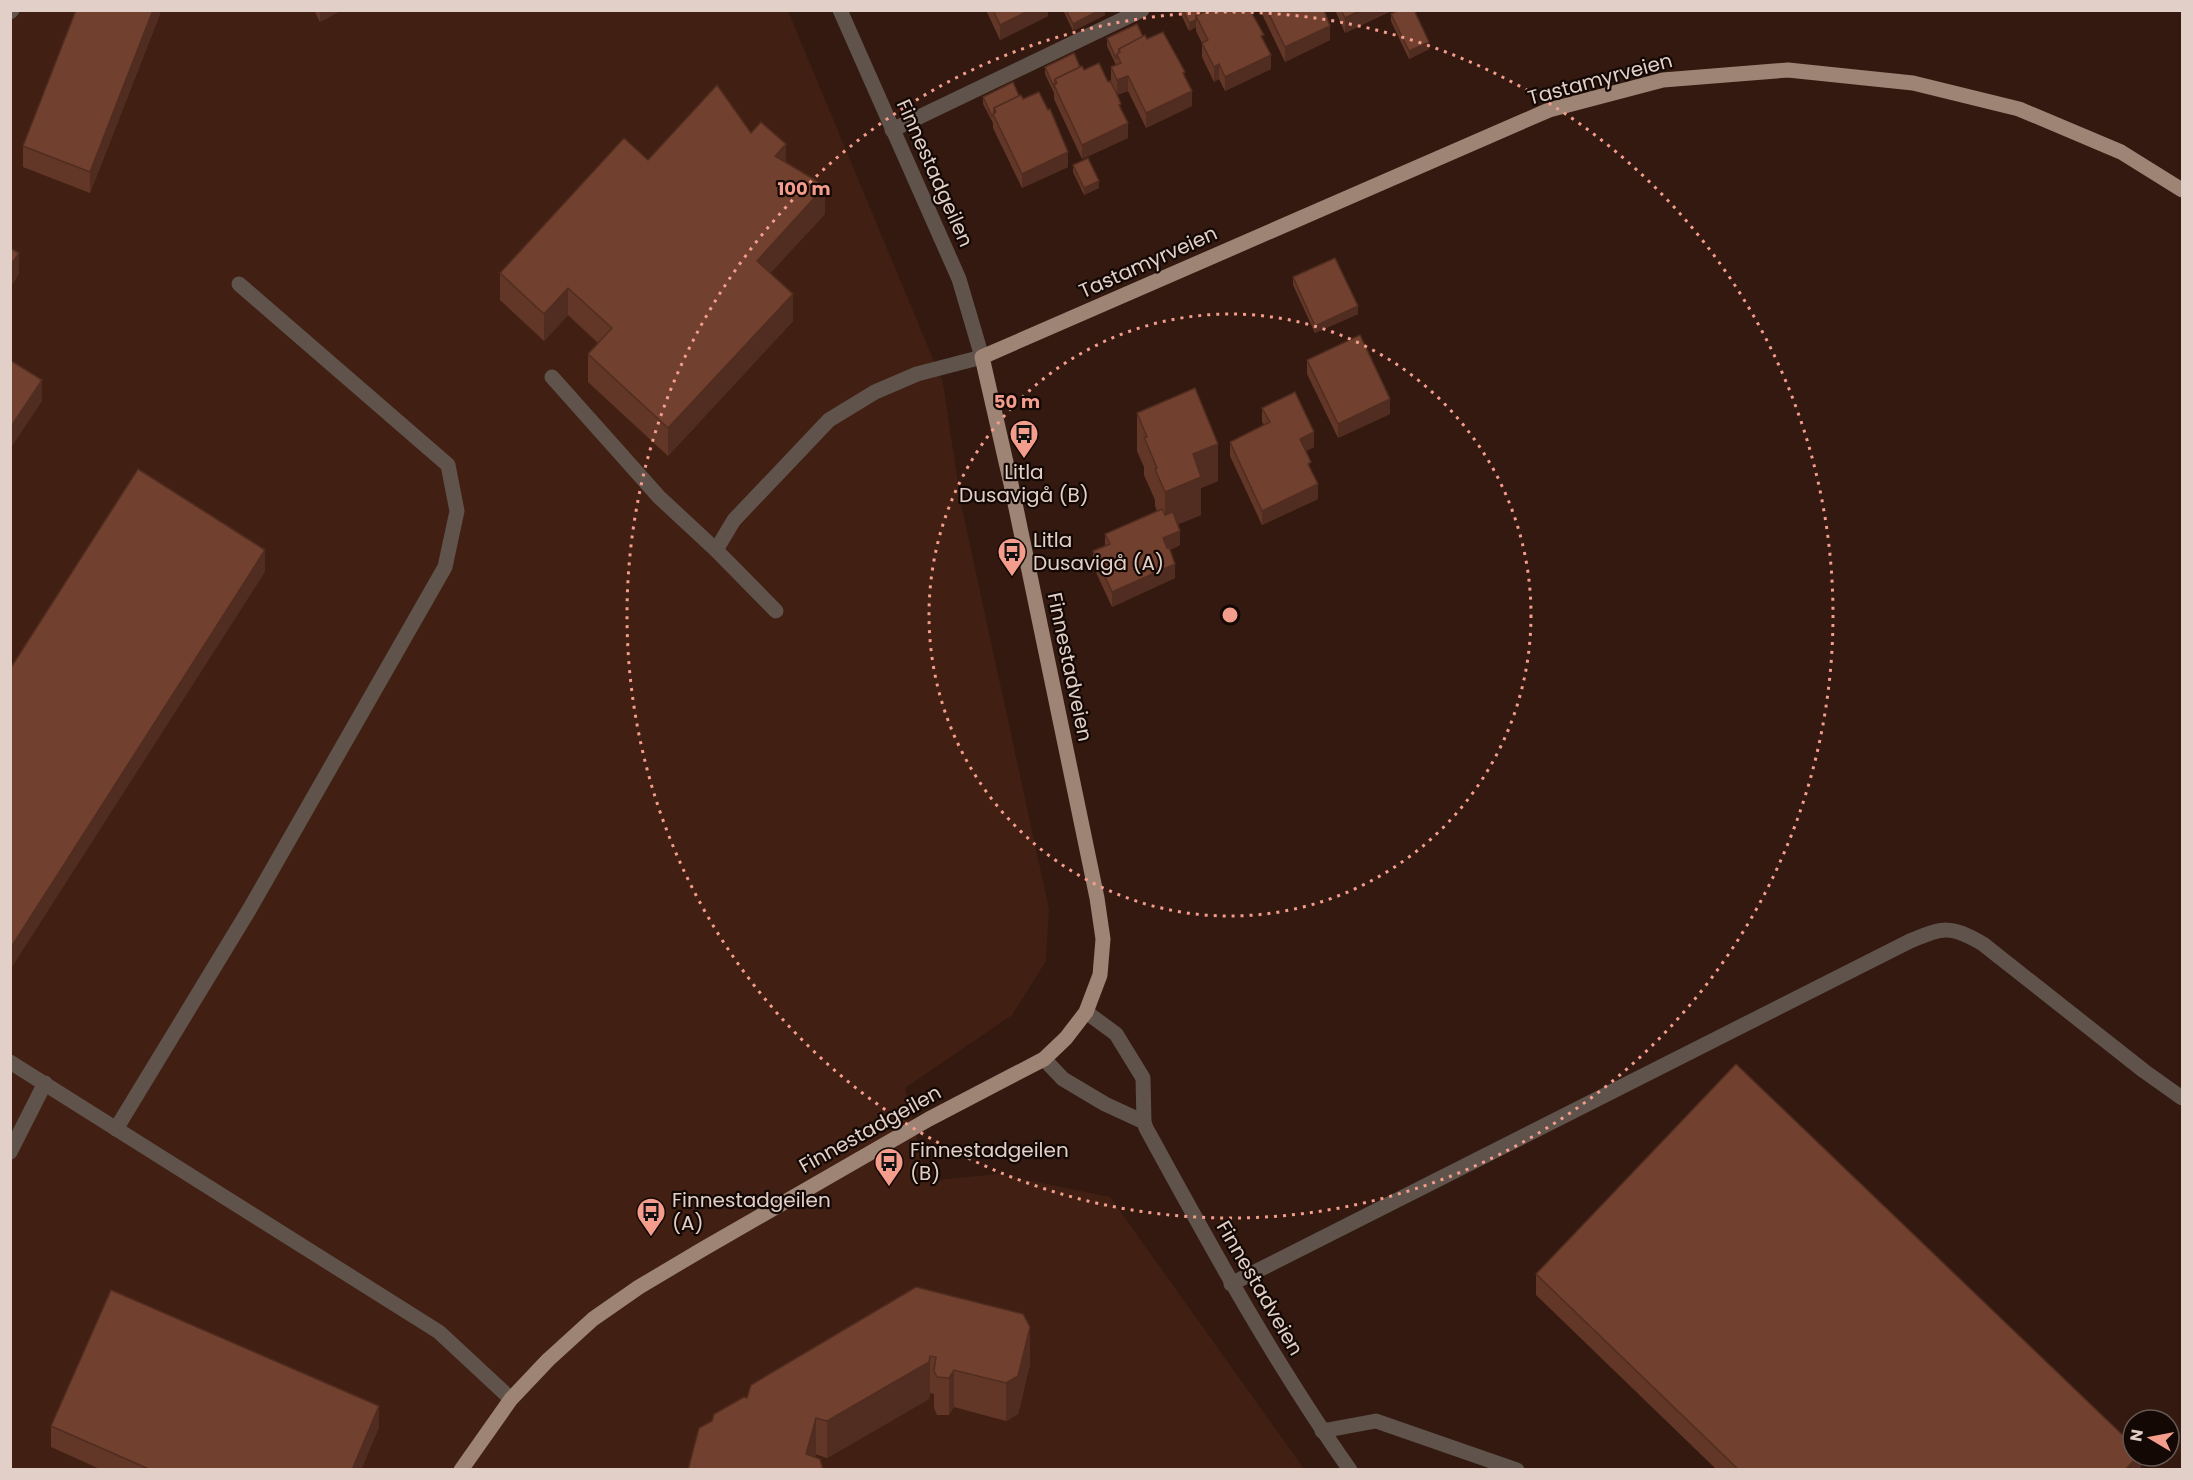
<svg xmlns="http://www.w3.org/2000/svg" width="2193" height="1480" viewBox="0 0 2193 1480" font-family="Poppins,sans-serif">
<style>
.built{fill:#412013}
.lines{fill:none;stroke-linecap:round;stroke-linejoin:round}
.minor{stroke:#5f534b;stroke-width:15}
.major{stroke:#9d8474;stroke-width:15}
.wall{fill:#623728}
.shaded-wall{fill:#502d20}
.building{fill:#72402e;stroke:#502d20;stroke-width:1.5}
.ring{fill:none;stroke:#f49d8d;stroke-width:3;stroke-dasharray:3 6}
.labels{text-anchor:middle;dominant-baseline:central;stroke-width:4.5;stroke-linejoin:round;paint-order:stroke}
.street-label{font-size:20px;fill:#e1cfc8;stroke:#130804}
.poi-label{font-size:20px;fill:#e1cfc8;stroke:#130804;text-anchor:start}
.centre{fill:#f49d8d;stroke:#130804;stroke-width:3}
.ring-label{font-size:18px;text-anchor:middle;font-weight:bold;fill:#f49d8d;stroke:#130804;stroke-width:4.5;stroke-linejoin:round;paint-order:stroke}
</style>
<rect width="100%" height="100%" fill="#33190f"/>
<path class="built" d="M10,11H788L943,383L961,504L1049,909L1046,961L1012,1015L905,1088L927,1181L998,1174L1110,1197L1304,1469H11Z"/>
<g class="lines">
<g class="minor">
<path d="M10,12L12,10"/>
<path d="M892,130L1142,10"/>
<path d="M552,377L659,497L716,550L776,611"/>
<path d="M716,550L734,520L829,420L875,392L917,374L982,357L959,279L840,10"/>
<path d="M1086,1012L1116,1034L1143,1078L1144,1122L1146,1128C1210,1245 1273,1361 1350,1470"/>
<path d="M1044,1059L1063,1079L1105,1104L1144,1122"/>
<path d="M10,1062L439,1332L511,1399"/>
<path d="M116,1129L249,910L445,567L457,511L448,465L239,284"/>
<path d="M10,1152L45,1083"/>
<path d="M1231,1284L1910,941C1944,927 1950,925 1983,944L2144,1071L2182,1098"/>
<path d="M1322,1431L1376,1421L1517,1470"/>
</g>
<path class="major" d="M461,1470L511,1399L548,1360L593,1319L639,1287L703,1249L929,1119L1044,1059L1066,1038L1086,1012L1100,975L1103,939L1097,898L1011,484L982,357L1549,110L1663,80L1788,70L1913,83L2019,109L2121,152L2182,190"/>
</g>
<g class="wall">
<path d="M160,10V14L90,193L23,167V146Z"/>
<path d="M314,10H342L320,22Z"/>
<path d="M986,10H1048V16L1000,40Z"/>
<path d="M1063,10H1105V15L1073,31Z"/>
<path d="M1179,10H1250L1264,41L1271,69L1225,91L1219,79L1214,82L1202,57V43L1196,31V27L1189,31Z"/>
<path d="M1260,10H1324L1330,40L1285,62Z"/>
<path d="M1335,10H1391V11L1345,33Z"/>
<path d="M1391,14L1429,49L1409,59L1391,21Z"/>
<path d="M1143,37L1147,39L1185,77L1192,106L1146,128L1128,91L1117,95L1128,138L1082,159L1054,99V93L1045,74V67H1080L1084,70L1108,82H1111V67L1116,65L1107,46V38Z"/>
<path d="M1019,96L1068,167L1022,188L993,128V123L983,104V97Z"/>
<path d="M751,133L786,162L825,214L770,273L793,321L668,456L588,382V354L598,343L568,315L544,341L500,300V273Z"/>
<path d="M1073,165L1099,188L1084,195L1073,172Z"/>
<path d="M1293,277L1358,314L1315,333L1293,285Z"/>
<path d="M1307,360L1390,414L1338,438L1307,374Z"/>
<path d="M1262,408L1314,447L1306,451L1318,499L1262,525L1230,456V442L1264,425L1262,422Z"/>
<path d="M1137,413L1218,481L1201,488V515L1178,524L1180,545L1170,550L1175,578L1112,607L1093,566V551L1105,546V534L1157,511L1155,506V500L1144,475V467L1137,451Z"/>
<path d="M1536,1274L2141,1456V1470H1717L1536,1295Z"/>
<path d="M916,1287L1030,1364L1018,1414L1006,1421L954,1407L949,1415H937L934,1408V1394L930,1393L929,1399L827,1458L712,1421Z"/>
<path d="M51,1426L379,1427L361,1470H102L51,1447Z"/>
</g>
<g class="shaded-wall">
<path d="M153,10H160V14L90,193V172Z"/>
<path d="M320,10H342L320,22Z"/>
<path d="M1030,10H1048V16L1000,40V25Z"/>
<path d="M1100,10H1105V15L1073,31V24Z"/>
<path d="M1361,10H1391L1345,33V18Z"/>
<path d="M1196,20V27L1189,31V23Z"/>
<path d="M1330,26V40L1285,62V47Z"/>
<path d="M1429,42V49L1409,59V51Z"/>
<path d="M1271,55V69L1225,91V77Z"/>
<path d="M1219,64V79L1214,82V67Z"/>
<path d="M1128,76V91L1117,95V80Z"/>
<path d="M1192,91V106L1146,128V113Z"/>
<path d="M1128,123V138L1082,159V145Z"/>
<path d="M786,144V172L775,156Z"/>
<path d="M1068,152V167L1022,188V174Z"/>
<path d="M1099,181V188L1084,195V188Z"/>
<path d="M825,186V214L757,288V261Z"/>
<path d="M19,253V274L10,288V266Z"/>
<path d="M568,288V315L544,341V314Z"/>
<path d="M793,294V321L668,456V428Z"/>
<path d="M1358,306V314L1315,333V326Z"/>
<path d="M42,380V401L10,449V428Z"/>
<path d="M1390,399V414L1338,438V424Z"/>
<path d="M1314,432V447L1300,454V439Z"/>
<path d="M1218,444V481L1201,488V515L1165,530V492L1193,454Z"/>
<path d="M1318,484V499L1262,525V511Z"/>
<path d="M1180,531V545L1163,553V538Z"/>
<path d="M265,550V572L10,970V949Z"/>
<path d="M1175,564V578L1112,607V592Z"/>
<path d="M1030,1327V1364L1018,1414L1006,1421V1383Z"/>
<path d="M930,1356V1393L929,1399L827,1458V1421Z"/>
<path d="M954,1370V1407L949,1415V1378Z"/>
<path d="M379,1406V1427L361,1470H352Z"/>
<path d="M816,1418V1455L812,1470L806,1454Z"/>
<path d="M2138,1456H2141V1470H2125Z"/>
</g>
<g class="building">
<path d="M76,10H153L90,172L23,146Z"/>
<path d="M993,10H1030L1000,25Z"/>
<path d="M1066,10H1100L1073,24Z"/>
<path d="M1183,10H1208L1196,16V20L1189,23Z"/>
<path d="M1208,10H1250L1264,35L1261,36L1271,55L1225,77L1219,64L1214,67L1202,43L1208,40L1196,16Z"/>
<path d="M1267,10H1324L1330,26L1285,47Z"/>
<path d="M1341,10H1361L1345,18Z"/>
<path d="M1399,10H1414L1429,42L1409,51L1391,14Z"/>
<path d="M1137,24L1143,37L1119,49V53L1117,54L1116,58L1107,38Z"/>
<path d="M1163,32L1185,72L1183,73L1192,91L1146,113L1128,76L1117,80L1111,67L1121,63L1117,54L1120,52L1119,49L1145,35L1147,39Z"/>
<path d="M1074,53L1080,67L1055,79L1054,87L1045,67Z"/>
<path d="M1099,63L1108,82L1110,81L1116,92L1121,104L1119,105L1128,123L1082,145L1054,85L1057,83L1055,79L1082,66L1084,70Z"/>
<path d="M1013,82L1019,96L994,108V113L992,116L983,97Z"/>
<path d="M717,85L751,133L761,122L786,144L775,156L825,186L757,261L793,294L668,428L588,354L612,328L568,288L544,314L500,273L624,138L648,160Z"/>
<path d="M1039,92L1048,110L1050,109L1068,152L1022,174L993,114L996,112L994,108L1021,95L1023,99Z"/>
<path d="M1088,158L1099,181L1084,188L1073,165Z"/>
<path d="M10,248L19,253L10,266Z"/>
<path d="M1335,258L1358,306L1315,326L1293,277Z"/>
<path d="M1360,335L1390,399L1338,424L1307,360Z"/>
<path d="M10,360L42,380L10,428Z"/>
<path d="M1195,388L1218,444L1193,454L1201,477L1165,492L1155,469L1157,468L1144,437H1147L1137,413Z"/>
<path d="M1295,392L1314,432L1300,439L1311,462L1308,464L1318,484L1262,511L1230,442L1270,422L1262,408Z"/>
<path d="M138,469L265,550L10,949V669Z"/>
<path d="M1162,509L1165,515L1173,512L1180,531L1163,538L1167,548L1169,547L1175,564L1112,592L1093,551L1110,544L1105,534Z"/>
<path d="M1736,1064L2133,1445V1456H2138L2125,1470H1739L1536,1274Z"/>
<path d="M916,1287L1023,1314L1030,1327L1018,1376L1006,1383L954,1370L949,1378L937,1377L934,1371L936,1357L930,1356L929,1362L827,1421L816,1418L806,1454L820,1459L823,1470H688L699,1428L712,1421L714,1414L744,1397L747,1398L751,1385Z"/>
<path d="M111,1290L379,1406L352,1470H151L51,1426Z"/>
</g>
<g class="ring">
<circle cx="1230" cy="615" r="301"/>
<circle cx="1230" cy="615" r="603"/>
</g>
<defs>
<g id="bus-pin" transform="scale(1.5)"><path d="M0 17L-7.5 6A9.5 9.5 0 1 1 7.5 6Z" fill="#f49d8d" stroke="#130804"/><path d="M-5-6H5V4H4V6H2V4H-2V6H-4V4H-5ZM-3.5-4V0h7V-4ZM-3.5 1.2v1.5H-2V1.2ZM2 1.2v1.5H3.5V1.2Z" fill="#111"/></g>
</defs>
<g fill-rule="evenodd">
<use href="#bus-pin" x="1024" y="434"/>
<use href="#bus-pin" x="1012" y="552"/>
<use href="#bus-pin" x="889" y="1162"/>
<use href="#bus-pin" x="651" y="1212"/>
</g>
<g class="labels">
<g class="street-label">
<text transform="translate(1600 79) rotate(-15)">Tastamyrveien</text>
<text transform="translate(935 173) rotate(66)">Finnestadgeilen</text>
<text transform="translate(1148 262) rotate(-24)">Tastamyrveien</text>
<text transform="translate(1070 667) rotate(78)">Finnestadveien</text>
<text transform="translate(870 1129) rotate(-29)">Finnestadgeilen</text>
<text transform="translate(1260 1288) rotate(60)">Finnestadveien</text>
</g>
<g class="poi-label">
<text x="1024" y="472" text-anchor="middle">Litla<tspan x="1024" dy="23">Dusavigå (B)</tspan></text>
<text x="1033" y="540">Litla<tspan x="1033" dy="23">Dusavigå (A)</tspan></text>
<text x="910" y="1150">Finnestadgeilen<tspan x="910" dy="23">(B)</tspan></text>
<text x="672" y="1200">Finnestadgeilen<tspan x="672" dy="23">(A)</tspan></text>
</g>
</g>
<circle cx="1230" cy="615" r="9" class="centre"/>
<g class="ring-label">
<text x="804" y="195">100 m</text>
<text x="1017" y="408">50 m</text>
</g>
<rect width="2193" height="1480" fill="none" stroke="#e1cfc8" stroke-width="24"/>
<g transform="translate(2151 1438) rotate(280)"><circle r="28" fill="#130804" stroke="#655852" stroke-width="1.5"/>
<path d="M0-4.5L10 22L0 15L-10 22Z" fill="#f49d8d"/>
<text y="-9" font-size="16" font-weight="bold" text-anchor="middle" fill="#e1cfc8">N</text>
</g>
</svg>
